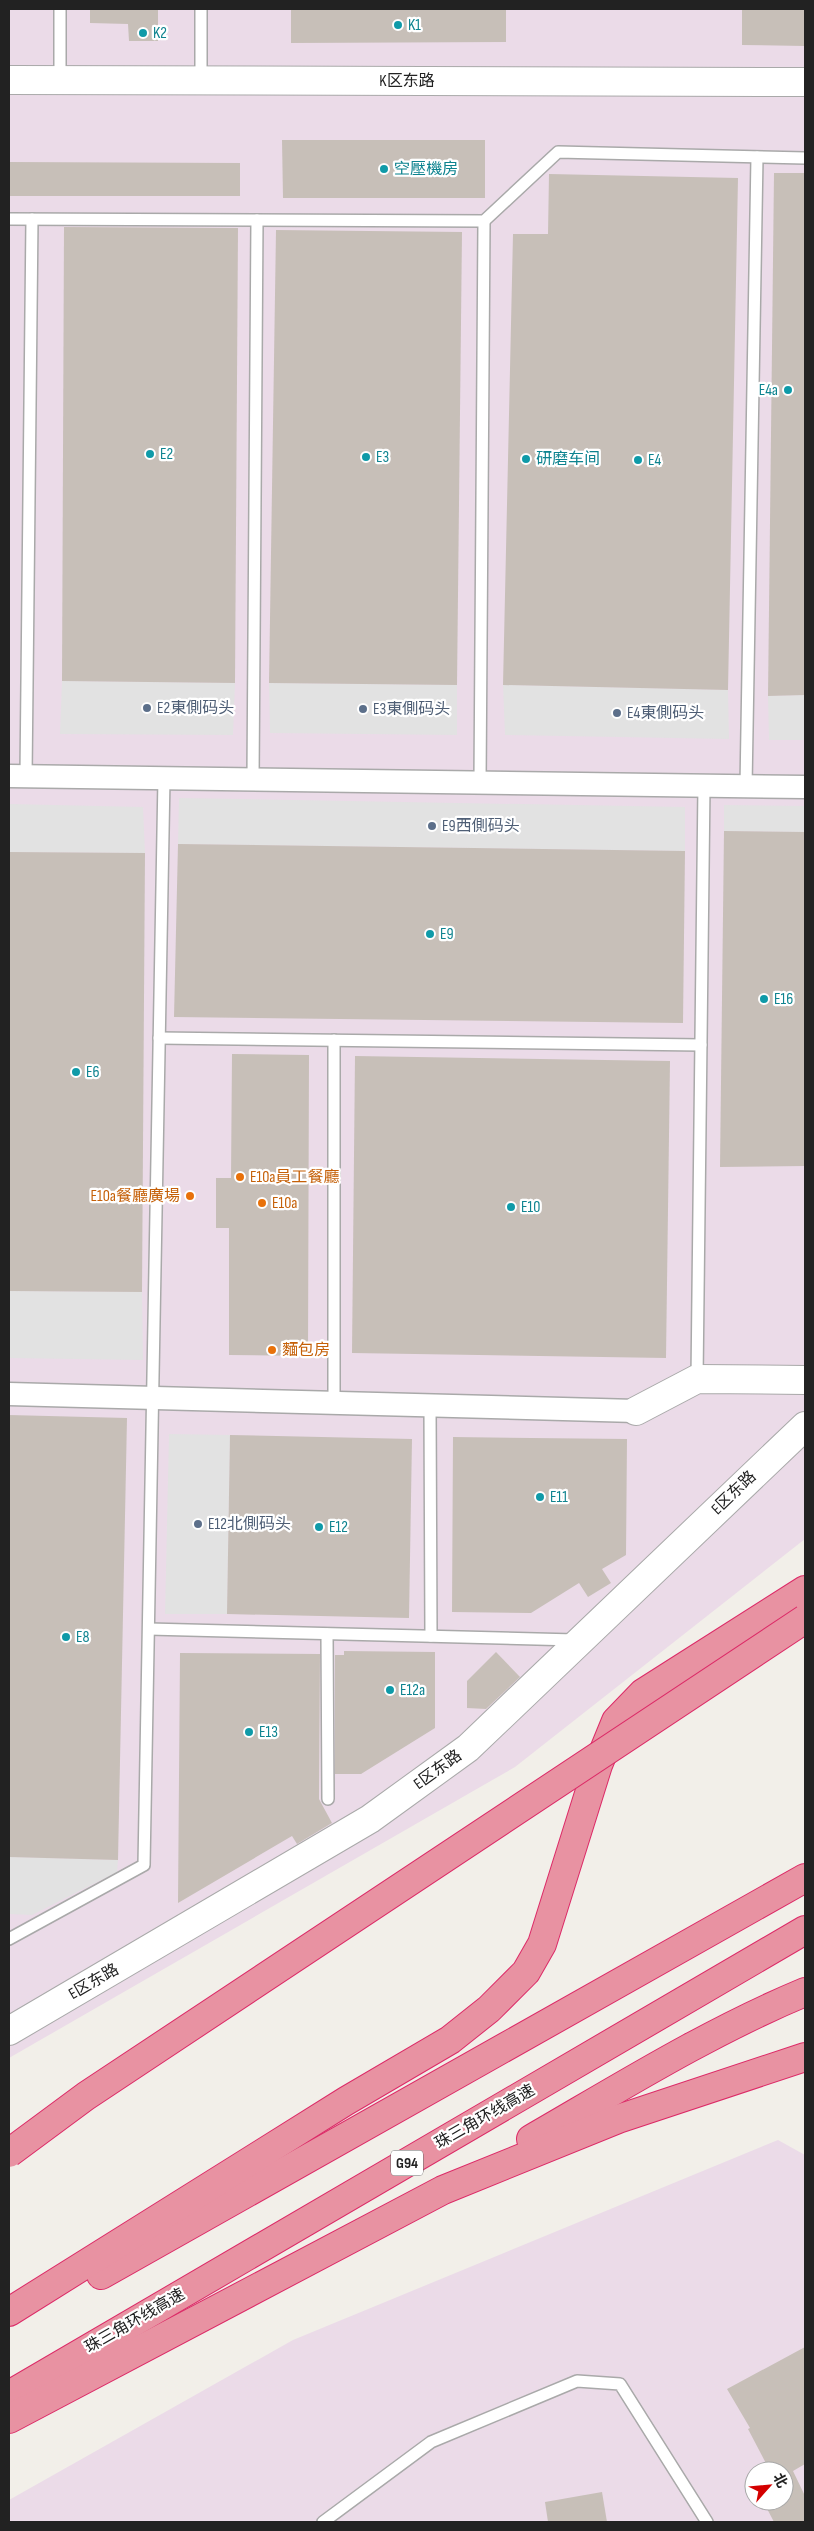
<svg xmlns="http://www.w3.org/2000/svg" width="814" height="2531" viewBox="0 0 814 2531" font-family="'Sofia Sans Condensed','Noto Sans SC',sans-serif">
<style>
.industrial{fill:#ebdbe8;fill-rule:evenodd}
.parking{fill:#e2e2e2}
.building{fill:#c7bfb8}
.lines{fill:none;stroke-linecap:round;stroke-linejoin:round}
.service-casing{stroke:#a9a9a9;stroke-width:14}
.minor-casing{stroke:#a9a9a9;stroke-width:25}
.tertiary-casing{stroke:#a9a9a9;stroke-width:30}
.motorway-casing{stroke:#dc2a67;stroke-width:30}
.service{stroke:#fff;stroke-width:11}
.minor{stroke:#fff;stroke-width:22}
.tertiary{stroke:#fff;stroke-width:28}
.motorway{stroke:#e892a2;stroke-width:28}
.motorway-bridge-casing{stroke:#dc2a67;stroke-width:30;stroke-linecap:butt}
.motorway-bridge{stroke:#e892a2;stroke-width:28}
.culture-dot{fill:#0f9aa8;stroke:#fff;stroke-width:2}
.service-dot{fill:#5c6f8a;stroke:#fff;stroke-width:2}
.food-dot{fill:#e8710a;stroke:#fff;stroke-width:2}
.labels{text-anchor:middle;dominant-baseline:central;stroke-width:4.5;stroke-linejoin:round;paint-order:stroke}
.shield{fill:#fff;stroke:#646464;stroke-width:1}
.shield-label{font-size:15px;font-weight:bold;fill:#222}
.culture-label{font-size:16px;fill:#0d838f;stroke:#fff;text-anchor:start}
.street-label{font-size:16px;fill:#222;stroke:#fff}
.service-label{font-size:16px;fill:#4e5e75;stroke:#fff;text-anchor:start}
.food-label{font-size:16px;fill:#c56008;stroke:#fff;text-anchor:start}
</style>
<rect width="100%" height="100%" fill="#f2efe9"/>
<g class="industrial">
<path d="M9,9H805V1539L515,1767L9,2058Z"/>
<path d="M778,2140L805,2155V2522H9V2500L293,2340ZM754,2471H784V2501H754Z"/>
</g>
<g class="parking">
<path d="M62,681L235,683L233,735L60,734Z"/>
<path d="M269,683L457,685V735L270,733Z"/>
<path d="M503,685L728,690L729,739L505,735Z"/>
<path d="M805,695V740H769L768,696Z"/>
<path d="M179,798L685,807V851L178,844Z"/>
<path d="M9,804L143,807L145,853L9,852Z"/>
<path d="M724,805L805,806V832L724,831Z"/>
<path d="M9,1291L142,1292L143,1360L9,1358Z"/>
<path d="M169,1434L230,1435L227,1614H165Z"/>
<path d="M9,1857L118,1860L117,1872L32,1915L9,1914Z"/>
</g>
<g class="building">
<path d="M90,9H158V41H129L128,24L90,23Z"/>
<path d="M291,9H506V42L291,43Z"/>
<path d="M742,9H805V46L742,45Z"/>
<path d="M282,140H485V198H283Z"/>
<path d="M9,162L240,163V196H9Z"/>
<path d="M774,173H805V695L768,696Z"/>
<path d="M549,174L738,178L728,690L503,685L513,234H548Z"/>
<path d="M64,227L238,228L235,683L62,681Z"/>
<path d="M276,230L462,232L457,685L269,683Z"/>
<path d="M724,831L805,832V1166L720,1167Z"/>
<path d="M178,844L685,851L683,1023L174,1017Z"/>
<path d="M9,852L145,853L142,1292L9,1291Z"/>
<path d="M232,1054L309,1055L308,1356L229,1355V1228H216V1178H231Z"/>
<path d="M355,1056L670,1061L666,1358L352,1353Z"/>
<path d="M9,1415L127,1418L118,1860L9,1857Z"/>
<path d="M230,1435L412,1439L409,1618L227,1614Z"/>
<path d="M453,1437L627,1439L626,1555L602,1569L611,1583L588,1597L579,1583L531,1613L452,1612Z"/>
<path d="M344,1651L435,1652V1728L361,1774H335V1655H344Z"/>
<path d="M496,1652L520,1677L486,1709L467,1708V1681Z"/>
<path d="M180,1653L320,1654L319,1799L332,1823L297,1844L292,1836L178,1903Z"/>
<path d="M805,2347V2464L793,2471L805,2496V2522H774L763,2501H785L784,2471H770L748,2429L750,2428L727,2389Z"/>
<path d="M602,2492L607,2522H548L545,2502Z"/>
</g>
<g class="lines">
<g class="service-casing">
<g id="service">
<path d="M201,9V81"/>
<path d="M60,80V9"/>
<path d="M9,219L484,221L558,152L805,158"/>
<path d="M26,776L32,219"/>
<path d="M253,779L257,220"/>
<path d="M480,782L484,221"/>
<path d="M746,786L757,157"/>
<path d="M159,1038L701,1045"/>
<path d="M334,1040V1403"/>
<path d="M697,1379L704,785"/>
<path d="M430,1406L431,1636"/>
<path d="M149,1629L575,1640"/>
<path d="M327,1634L328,1799"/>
<path d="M9,1939L144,1865L164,778"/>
<path d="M323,2522L431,2442L577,2381L620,2384L707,2522"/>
</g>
</g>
<g class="minor-casing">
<g id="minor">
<path d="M9,776L805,787"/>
<path d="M9,1394L636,1411"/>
</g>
</g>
<g class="tertiary-casing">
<g id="tertiary">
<path d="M9,80L805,82"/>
<path d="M636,1411L697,1379L805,1380"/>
<path d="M9,2031L370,1819L468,1748L805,1426"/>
</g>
</g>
<g class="motorway-casing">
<g id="motorway">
<path d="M531,2139C621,2087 709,2032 805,1992"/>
<path d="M101,2275L805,1878"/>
<path d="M9,2312L346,2101L450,2040L489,2009L526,1972L542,1944L598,1765L616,1721L643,1693L805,1590"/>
<path d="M9,2395L805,1930"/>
<path d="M9,2419L443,2190L618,2119L805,2057"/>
</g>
</g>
<use href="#service" class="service"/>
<use href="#minor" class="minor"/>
<use href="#tertiary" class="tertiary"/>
<use href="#motorway" class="motorway"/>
<g class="motorway-bridge-casing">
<path id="motorway-bridge" d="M9,2153L86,2096L805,1619"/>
</g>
<use href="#motorway-bridge" class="motorway-bridge"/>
</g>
<g class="culture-dot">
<circle cx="398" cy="25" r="5"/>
<circle cx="143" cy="33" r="5"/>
<circle cx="384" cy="169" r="5"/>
<circle cx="788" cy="390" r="5"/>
<circle cx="150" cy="454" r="5"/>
<circle cx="366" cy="457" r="5"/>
<circle cx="526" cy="459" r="5"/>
<circle cx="638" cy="460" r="5"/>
<circle cx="430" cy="934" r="5"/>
<circle cx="764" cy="999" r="5"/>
<circle cx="76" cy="1072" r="5"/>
<circle cx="511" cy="1207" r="5"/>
<circle cx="540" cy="1497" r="5"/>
<circle cx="319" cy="1527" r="5"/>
<circle cx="66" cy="1637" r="5"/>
<circle cx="390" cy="1690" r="5"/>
<circle cx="249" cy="1732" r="5"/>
</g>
<g class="service-dot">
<circle cx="147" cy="708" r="5"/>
<circle cx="363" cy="709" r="5"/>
<circle cx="617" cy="713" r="5"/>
<circle cx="432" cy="826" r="5"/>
<circle cx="198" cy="1524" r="5"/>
</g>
<g class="food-dot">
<circle cx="240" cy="1177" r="5"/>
<circle cx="190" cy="1196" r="5"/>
<circle cx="262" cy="1203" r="5"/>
<circle cx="272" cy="1350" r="5"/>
</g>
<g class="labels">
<rect class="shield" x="391" y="2150.5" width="32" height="25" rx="4"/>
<g class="shield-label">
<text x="407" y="2163">G94</text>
</g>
<g class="culture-label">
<text x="408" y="25">K1</text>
<text x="153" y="33">K2</text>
<text x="394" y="169">空壓機房</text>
<text x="778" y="390" text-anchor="end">E4a</text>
<text x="160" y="454">E2</text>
<text x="376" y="457">E3</text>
<text x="536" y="459">研磨车间</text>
<text x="648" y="460">E4</text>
<text x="440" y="934">E9</text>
<text x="774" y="999">E16</text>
<text x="86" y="1072">E6</text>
<text x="521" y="1207">E10</text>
<text x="550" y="1497">E11</text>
<text x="329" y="1527">E12</text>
<text x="76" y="1637">E8</text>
<text x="400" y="1690">E12a</text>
<text x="259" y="1732">E13</text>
</g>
<g class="street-label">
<text x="407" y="81">K区东路</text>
<text transform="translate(734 1493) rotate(-44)">E区东路</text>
<text transform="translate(438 1770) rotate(-36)">E区东路</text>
<text transform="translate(94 1982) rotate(-30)">E区东路</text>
<text transform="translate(485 2117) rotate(-30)">珠三角环线高速</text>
<text transform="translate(135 2321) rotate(-30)">珠三角环线高速</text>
</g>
<g class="service-label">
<text x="157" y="708">E2東側码头</text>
<text x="373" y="709">E3東側码头</text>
<text x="627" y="713">E4東側码头</text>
<text x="442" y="826">E9西側码头</text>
<text x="208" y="1524">E12北側码头</text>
</g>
<g class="food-label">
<text x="250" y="1177">E10a員工餐廳</text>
<text x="180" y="1196" text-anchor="end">E10a餐廳廣場</text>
<text x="272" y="1203">E10a</text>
<text x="282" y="1350">麵包房</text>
</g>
</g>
<rect width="814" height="2531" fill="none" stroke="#222222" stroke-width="20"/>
<g transform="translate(769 2486) rotate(63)"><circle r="24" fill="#ffffff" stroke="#a7a7a7"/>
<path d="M0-4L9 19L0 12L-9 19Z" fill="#d40000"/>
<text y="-8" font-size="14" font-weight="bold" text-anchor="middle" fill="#222222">北</text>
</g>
</svg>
